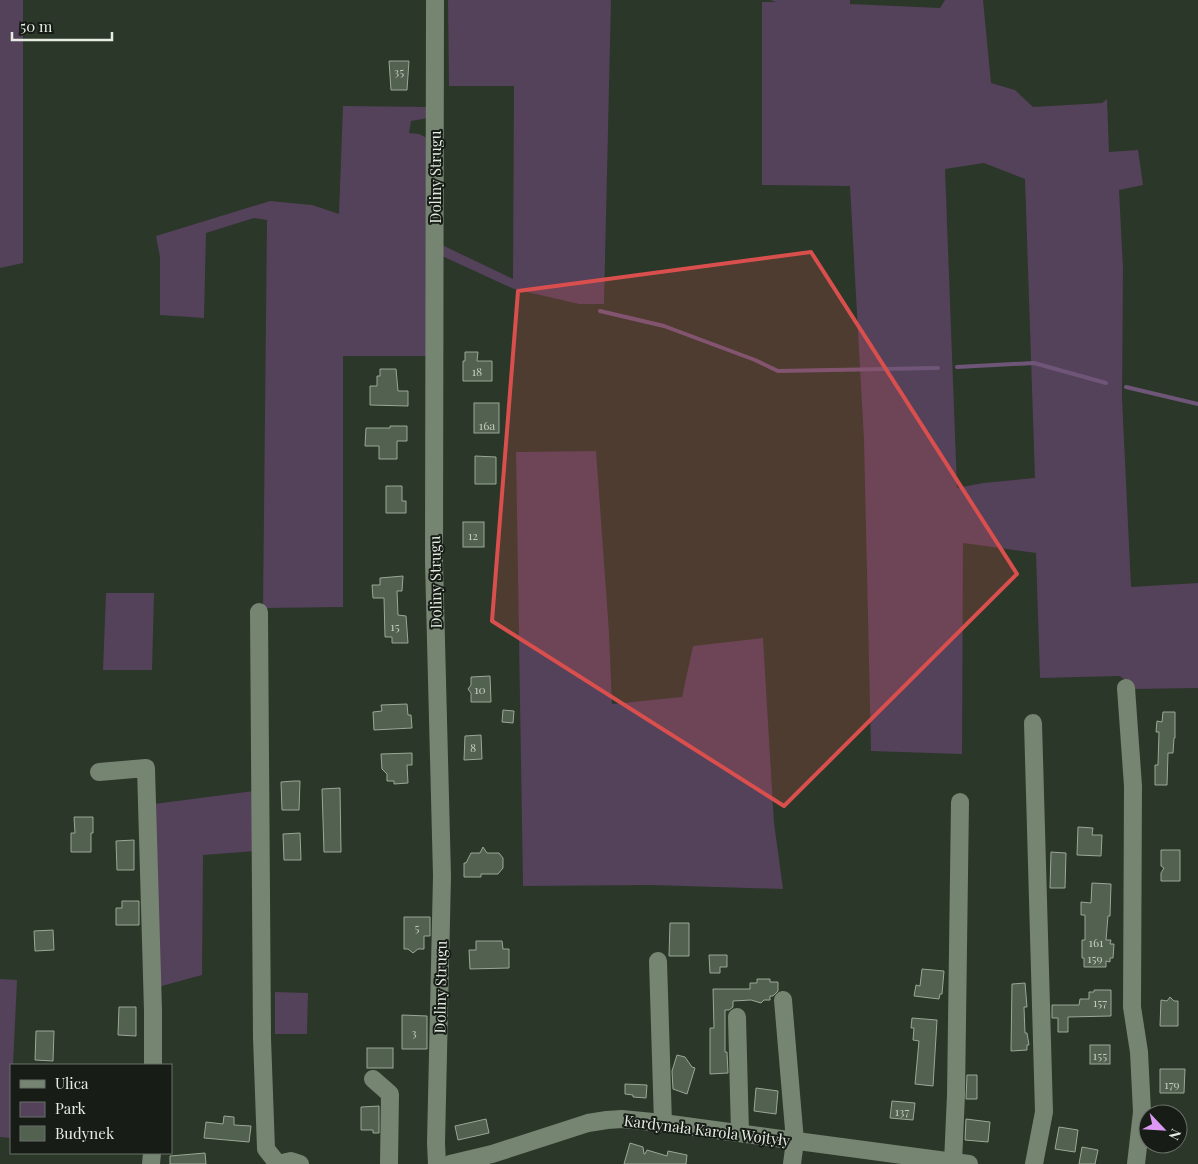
<svg xmlns="http://www.w3.org/2000/svg" width="1198" height="1164" viewBox="0 0 1198 1164" font-family="'Playfair Display',serif">
<style>
.green{fill:#54415a;fill-rule:evenodd}
.lines{fill:none;stroke-linecap:round;stroke-linejoin:round}
.stream{stroke:#6f5678;stroke-width:4}
.building{fill:#536150;stroke:#99a996}
.minor{stroke:#768472;stroke-width:18}
.marked{fill:#d94f4d;fill-opacity:0.2;stroke:#d94f4d;stroke-width:4;stroke-linejoin:round}
.labels{text-anchor:middle;dominant-baseline:central;stroke-width:4;stroke-linejoin:round;paint-order:stroke}
.number-label{font-size:12px;fill:#c0cabe}
.street-label{font-size:15px;fill:#e5ede3;stroke:#171d16}
</style>
<rect width="100%" height="100%" fill="#2b3728"/>
<g class="green">
<path d="M0,0H23V263L0,268Z"/>
<path d="M448,0H611L604,304H579L514,289L442,256L440,244L513,279L514,86H449Z"/>
<path d="M770,0H850V4L940,8L945,0H983L991,83L1015,90L1033,107L1102,103L1107,99L1109,152L1138,150L1143,185L1119,190L1123,268L1122,398L1131,587L1198,583V688L1135,689L1120,676L1040,678L1036,553L963,543L962,754L871,751L864,441L850,186L762,185V2H776ZM984,163L1025,179L1035,478L983,483L957,488L945,169Z"/>
<path d="M343,106L431,107L428,118L411,121L409,133L419,134L427,138L432,356H343V607L263,608L267,220L254,218L206,233L204,318L160,315V257L156,236L270,201L312,205L339,214Z"/>
<path d="M596,451L609,632L612,704L682,697L693,646L763,638L774,823L783,889L654,885L523,886L516,452Z"/>
<path d="M106,593H154L152,670H103Z"/>
<path d="M254,791L256,851L203,855L202,975L158,987L154,804Z"/>
<path d="M0,979L17,980L13,1065H11V1138L0,1137Z"/>
<path d="M275,992L308,993L307,1034H275Z"/>
</g>
<g class="lines">
<g class="stream">
<path d="M600,311L664,326L755,360L778,371L938,368"/>
<path d="M957,367L1034,363L1106,383"/>
<path d="M1126,387L1198,404"/>
</g>
</g>
<g class="building">
<path d="M389,61H409L407,90H391Z"/>
<path d="M465,352H478L477,361H492V381H463V361H465Z"/>
<path d="M380,369H396L398,391H408V406L370,405V386H377V376H380Z"/>
<rect x="474" y="403" width="25" height="30"/>
<path d="M390,426H407V441H397V459H379V446H365L366,428H390Z"/>
<path d="M475,456L496,457V484H475Z"/>
<path d="M386,486H402V501H406V513H386Z"/>
<rect x="463" y="522" width="21" height="25"/>
<path d="M403,576L402,591H397L398,615L406,616L408,643H392V637H385L384,598H373L372,585H380V578Z"/>
<path d="M490,676L491,702H471V693L468,689L471,685V677Z"/>
<path d="M407,704L408,715H411L412,728L374,730L373,712L382,711L381,705Z"/>
<path d="M503,710L514,711L513,723L502,722Z"/>
<path d="M1163,712H1175V738H1174L1173,753H1168L1167,785H1155V765H1158L1159,732H1156L1157,721L1162,722Z"/>
<path d="M481,735L482,759L464,760L465,736Z"/>
<path d="M412,753V765H407L408,783L394,784V781H387V774L382,769L381,754Z"/>
<path d="M294,781H300L299,810H282L281,782Z"/>
<path d="M340,788L341,852H324L322,789Z"/>
<path d="M74,817H93V833H91V852H71V833H75Z"/>
<path d="M1078,827L1093,828L1092,835H1102L1101,856L1077,855Z"/>
<path d="M300,833L301,860H284L283,834Z"/>
<path d="M134,840V870H117L116,841Z"/>
<path d="M483,847L487,853H499L503,858V868L498,874H481V877H464V863H466L471,853H480Z"/>
<path d="M1161,850H1180V881H1161V873L1164,868L1161,866Z"/>
<path d="M1051,852L1066,853L1065,888H1050Z"/>
<path d="M1092,883L1111,884L1110,916H1108L1106,940H1111L1110,944H1114L1113,958H1110V962L1106,961V967H1084V958H1082V940H1085V915H1081V902L1091,903Z"/>
<path d="M122,901H139V925H116V908H122Z"/>
<path d="M404,917H430V936H424V949H418L413,953L408,949H404Z"/>
<path d="M670,923H689V956H669Z"/>
<path d="M53,930L54,950L35,951L34,931Z"/>
<path d="M476,941H502L503,949H509V968L470,969L469,950H476Z"/>
<path d="M709,955H727V967H720V973H710Z"/>
<path d="M922,969L944,971L942,994H940L939,999L914,996L916,985L920,986Z"/>
<path d="M757,979H770V982H778V991L773,996H770V1000H764L761,1003L751,1000L733,1001V1007L729,1010H725V1052H727L728,1073L710,1074V1028H714L713,989H750V983H757Z"/>
<path d="M1025,983L1027,1007H1024L1025,1033H1027L1029,1045H1027V1050L1011,1051L1012,984Z"/>
<path d="M1094,990H1111V1016L1068,1017V1032H1058V1018H1052V1005H1079L1080,999H1089V992H1094Z"/>
<path d="M1170,997L1174,1001H1178V1026H1160L1161,1000L1167,1001Z"/>
<path d="M119,1007H136V1036L118,1035Z"/>
<path d="M402,1015L427,1016V1049H402Z"/>
<path d="M912,1018L937,1020L933,1086L915,1084L919,1041L913,1040L914,1028H911Z"/>
<path d="M36,1031H54L53,1061L35,1060Z"/>
<rect x="1090" y="1045" width="20" height="19"/>
<rect x="367" y="1048" width="26" height="20"/>
<path d="M677,1055L685,1057L692,1067L695,1068L687,1094L673,1089L672,1071Z"/>
<path d="M1160,1069H1185L1184,1093H1160Z"/>
<path d="M967,1075H977V1099H966Z"/>
<path d="M625,1084L647,1085L646,1098L633,1097V1095L625,1094Z"/>
<path d="M756,1088L778,1091L776,1114L754,1111Z"/>
<path d="M892,1101L915,1103L913,1120L890,1118Z"/>
<path d="M379,1106V1133H373V1130H361V1107Z"/>
<path d="M224,1116L234,1117V1125L251,1126L249,1142L204,1138L206,1122L223,1124Z"/>
<path d="M486,1119L489,1133L458,1140L455,1126Z"/>
<path d="M966,1119L990,1122L988,1142L965,1140Z"/>
<path d="M1059,1127L1078,1130L1075,1152L1055,1149Z"/>
<path d="M630,1143L643,1147L644,1154H645L647,1150L667,1156L668,1151L687,1155L686,1164H624Z"/>
<path d="M1082,1147L1098,1150L1095,1164H1079Z"/>
<path d="M205,1153L206,1164H170V1156Z"/>
</g>
<g class="lines">
<g class="minor">
<path d="M435,0L434,562L442,876L436,1143L437,1164"/>
<path d="M259,612L262,1038L266,1149L278,1164"/>
<path d="M1126,688L1133,786L1132,1007L1139,1052L1142,1112L1136,1164"/>
<path d="M1033,723L1044,1112L1034,1164"/>
<path d="M99,772L146,768L153,1011V1065"/>
<path d="M658,961L663,1123"/>
<path d="M783,1000L795,1141L792,1164"/>
<path d="M737,1017L740,1133"/>
<path d="M373,1079L390,1094L389,1164"/>
<path d="M953,1162L956,1095L960,802"/>
<path d="M151,1164L152,1153"/>
<path d="M278,1164L291,1161L300,1164"/>
<path d="M450,1164L492,1154L588,1123L607,1120L622,1119L663,1123L969,1164"/>
</g>
</g>
<path class="marked" d="M811,252L1017,574L784,806L492,621L518,291Z"/>
<g class="labels">
<g class="number-label">
<text x="399" y="71">35</text>
<text x="477" y="371">18</text>
<text x="487" y="425">16a</text>
<text x="473" y="535">12</text>
<text x="395" y="626">15</text>
<text x="480" y="689">10</text>
<text x="473" y="747">8</text>
<text x="417" y="927">5</text>
<text x="1096" y="942">161</text>
<text x="1095" y="958">159</text>
<text x="1100" y="1002">157</text>
<text x="414" y="1032">3</text>
<text x="1100" y="1055">155</text>
<text x="1172" y="1084">179</text>
<text x="902" y="1111">137</text>
</g>
<g class="street-label">
<text transform="translate(435 177) rotate(-90)">Doliny Strugu</text>
<text transform="translate(435 582) rotate(-91)">Doliny Strugu</text>
<text transform="translate(440 987) rotate(-89)">Doliny Strugu</text>
<text transform="translate(707 1130) rotate(7)">Kardynała Karola Wojtyły</text>
</g>
</g>
<rect x="10" y="1064" width="162" height="90" fill="#171d16" stroke="#697068"/>
<rect x="20" y="1080" width="25" height="8" fill="#768472" stroke="#697068"/>
<text x="55" y="1089" font-size="15" fill="#e5ede3">Ulica</text>
<rect x="20" y="1102" width="25" height="15" fill="#54415a" stroke="#697068"/>
<text x="55" y="1114" font-size="15" fill="#e5ede3">Park</text>
<rect x="20" y="1126" width="25" height="15" fill="#536150" stroke="#697068"/>
<text x="55" y="1139" font-size="15" fill="#e5ede3">Budynek</text>
<g transform="translate(1163 1129) rotate(115)"><circle r="24" fill="#171d16" stroke="#697068"/>
<path d="M0-4L9 19L0 12L-9 19Z" fill="#dc99f4"/>
<text y="-8" font-size="14" font-weight="bold" text-anchor="middle" fill="#e5ede3">N</text>
</g>
<path d="M12 32v8h100v-8" fill="none" stroke="#e5ede3" stroke-width="2.5"/>
<text x="20" y="32" font-size="15" fill="#e5ede3" stroke="#171d16" stroke-width="4" paint-order="stroke">50 m</text>
</svg>
